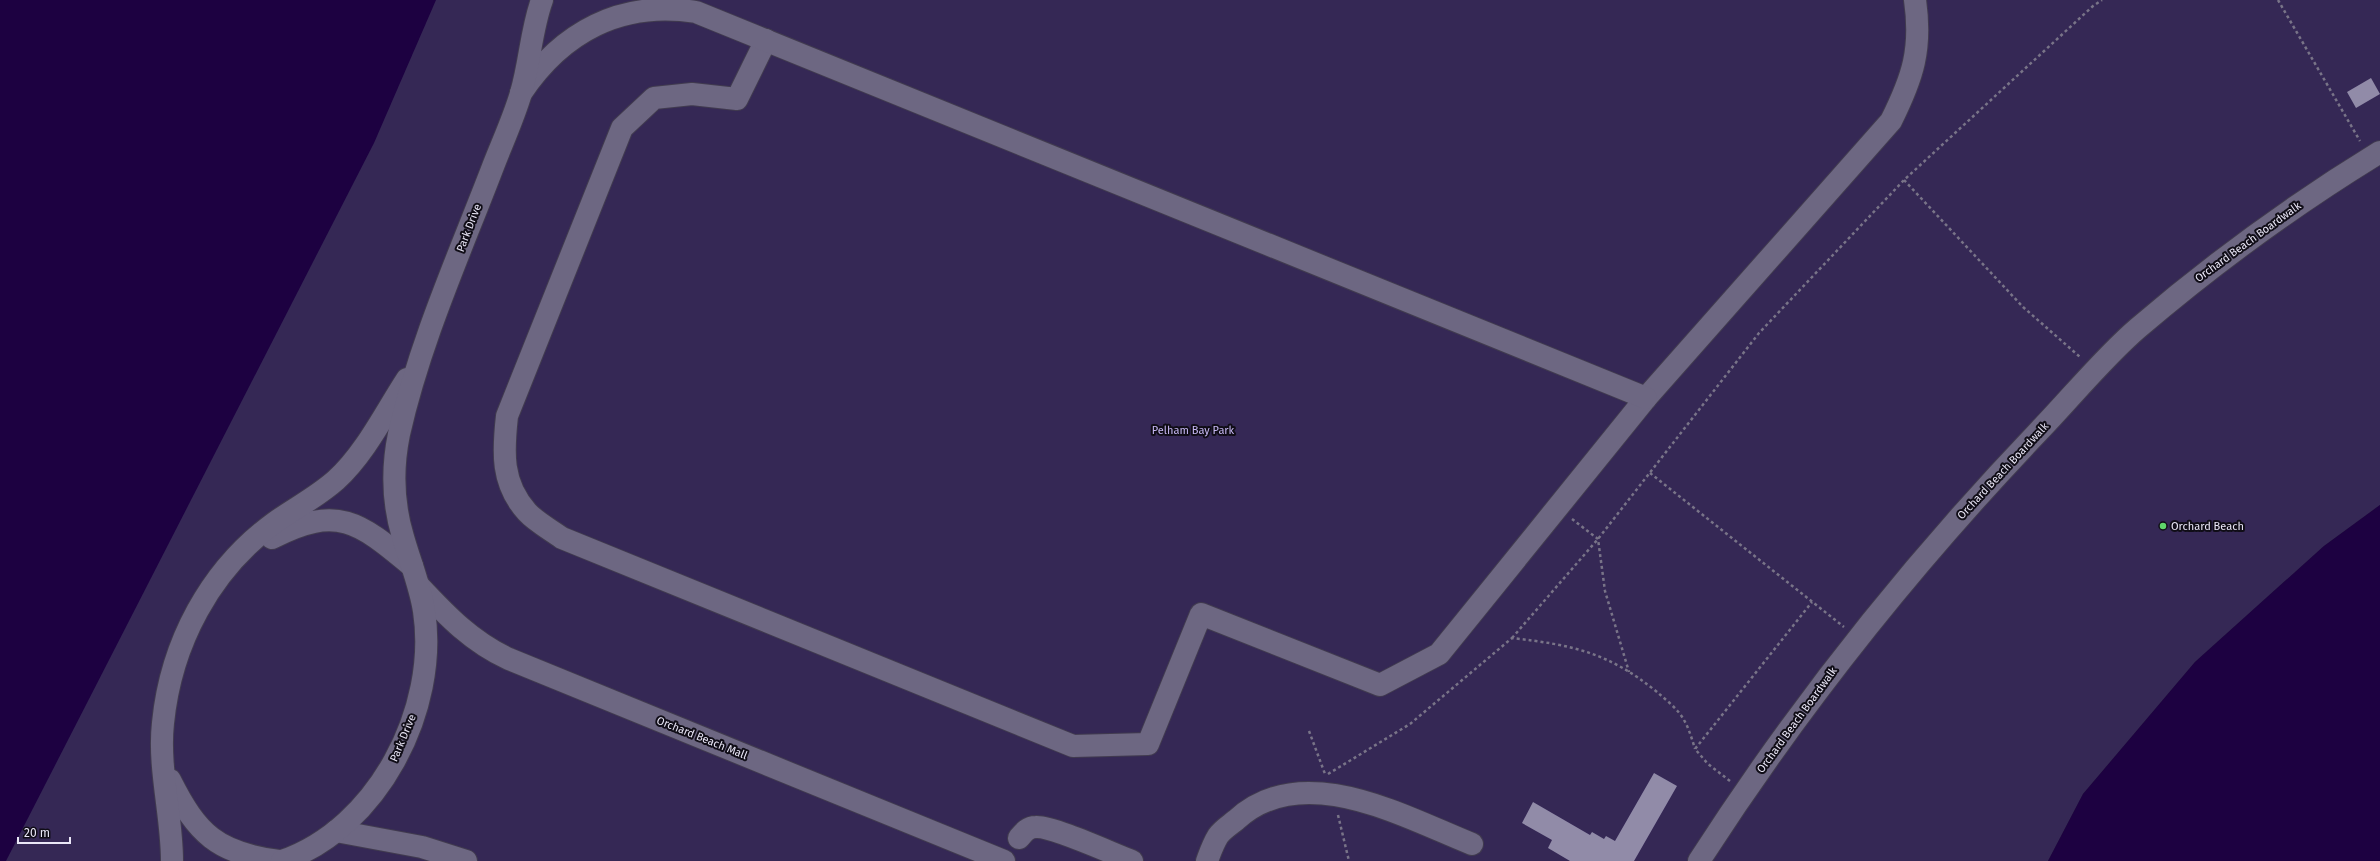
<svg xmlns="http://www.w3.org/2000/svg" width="2380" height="861" viewBox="0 0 2380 861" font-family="'Fira Sans',sans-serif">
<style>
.green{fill:#352855}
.water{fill:#1d0141}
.building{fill:#918ba8}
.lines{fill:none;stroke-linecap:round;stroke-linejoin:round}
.minor-casing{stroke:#413b4f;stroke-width:24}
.path{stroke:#797488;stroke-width:2.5;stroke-dasharray:3 3;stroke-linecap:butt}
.minor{stroke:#6d6782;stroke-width:22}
.poi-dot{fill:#5fd56b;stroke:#100d17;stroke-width:1.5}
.labels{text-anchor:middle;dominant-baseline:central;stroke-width:4;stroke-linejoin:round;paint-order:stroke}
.street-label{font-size:11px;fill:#eae7f7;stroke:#100d17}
.park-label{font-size:11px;fill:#c7b8f3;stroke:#100d17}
.poi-label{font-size:11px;fill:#eae7f7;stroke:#100d17;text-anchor:start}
</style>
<rect width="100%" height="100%" fill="#282139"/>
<path class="green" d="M403,0H2380V505L2324,546L2195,662L2083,794L2048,861H0Z"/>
<g class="water">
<path d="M0,0H436L374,143L6,861H0Z"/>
<path d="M2380,505V861H2048L2083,794L2195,662L2324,546Z"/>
</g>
<g class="building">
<path d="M2371,78L2380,94L2356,108L2347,92Z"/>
<path d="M1654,773L1677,786L1634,861H1570L1548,848L1552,840L1522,823L1533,802L1590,835L1592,832L1604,839L1606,836L1615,841Z"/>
</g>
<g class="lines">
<g class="minor-casing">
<g id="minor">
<path d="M766,40L737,99L692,94L654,98L622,128L507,416C503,452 501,483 527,512C536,522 551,530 562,538L1073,746L1148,744L1201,614L1380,685L1439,654L1646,398L1891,121C1913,77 1922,49 1915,0"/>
<path d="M521,93C562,32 621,0 696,12L1646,398"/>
<path d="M272,538C338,504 359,522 412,566"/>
<path d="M419,586C447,616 472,642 509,659L1004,861"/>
<path d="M170,780C197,834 217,853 279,861"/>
<path d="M336,831L422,847L466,861"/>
<path d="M1019,838C1024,832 1028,827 1036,827C1053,826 1113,854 1132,861"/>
<path d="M172,861C172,815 158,768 163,723C171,643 210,570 274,523C295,508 317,497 336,480C365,454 386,411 407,379"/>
<path d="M282,861C378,828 439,709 424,611C420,585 410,562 403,537C393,504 392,468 399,434C420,341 460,253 494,164C503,141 514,117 521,93C530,63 531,30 542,0"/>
<path d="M1207,861C1210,853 1213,844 1218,836C1222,830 1230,825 1236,820C1302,759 1402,816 1472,844"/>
<path d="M1699,861C1798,707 1912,564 2038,432C2070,399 2104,357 2138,328C2214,263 2295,204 2380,152"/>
</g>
</g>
<g class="path">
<path d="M2278,0L2360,141"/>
<path d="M1904,180L2023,307L2080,357"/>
<path d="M1650,473L1844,627"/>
<path d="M1572,519L1598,539L1605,591L1629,672"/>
<path d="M1512,638L1598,539L1759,333L1904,180L2093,6L2102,0"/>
<path d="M1309,731L1325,774"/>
<path d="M1328,774L1410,724L1512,638C1572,645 1608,652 1657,692C1666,700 1678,709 1684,720C1689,729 1692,739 1695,749"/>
<path d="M1730,781L1708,764L1695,749L1812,602"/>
<path d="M1338,815L1349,861"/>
</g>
<use href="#minor" class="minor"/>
</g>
<circle class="poi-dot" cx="2163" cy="526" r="4"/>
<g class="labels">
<g class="street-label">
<text transform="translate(469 228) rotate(-69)">Park Drive</text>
<text transform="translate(2248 242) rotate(-36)">Orchard Beach Boardwalk</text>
<text transform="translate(2003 471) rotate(-47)">Orchard Beach Boardwalk</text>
<text transform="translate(1797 720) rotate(-54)">Orchard Beach Boardwalk</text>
<text transform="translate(403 738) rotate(-67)">Park Drive</text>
<text transform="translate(702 738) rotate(22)">Orchard Beach Mall</text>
</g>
<g class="park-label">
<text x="1193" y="430">Pelham Bay Park</text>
</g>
<g class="poi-label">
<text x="2171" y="526">Orchard Beach</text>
</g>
</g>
<path d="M18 837v6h52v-6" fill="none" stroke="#eae7f7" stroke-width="2"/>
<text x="24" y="837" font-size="12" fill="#eae7f7" stroke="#100d17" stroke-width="3" paint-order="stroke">20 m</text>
</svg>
